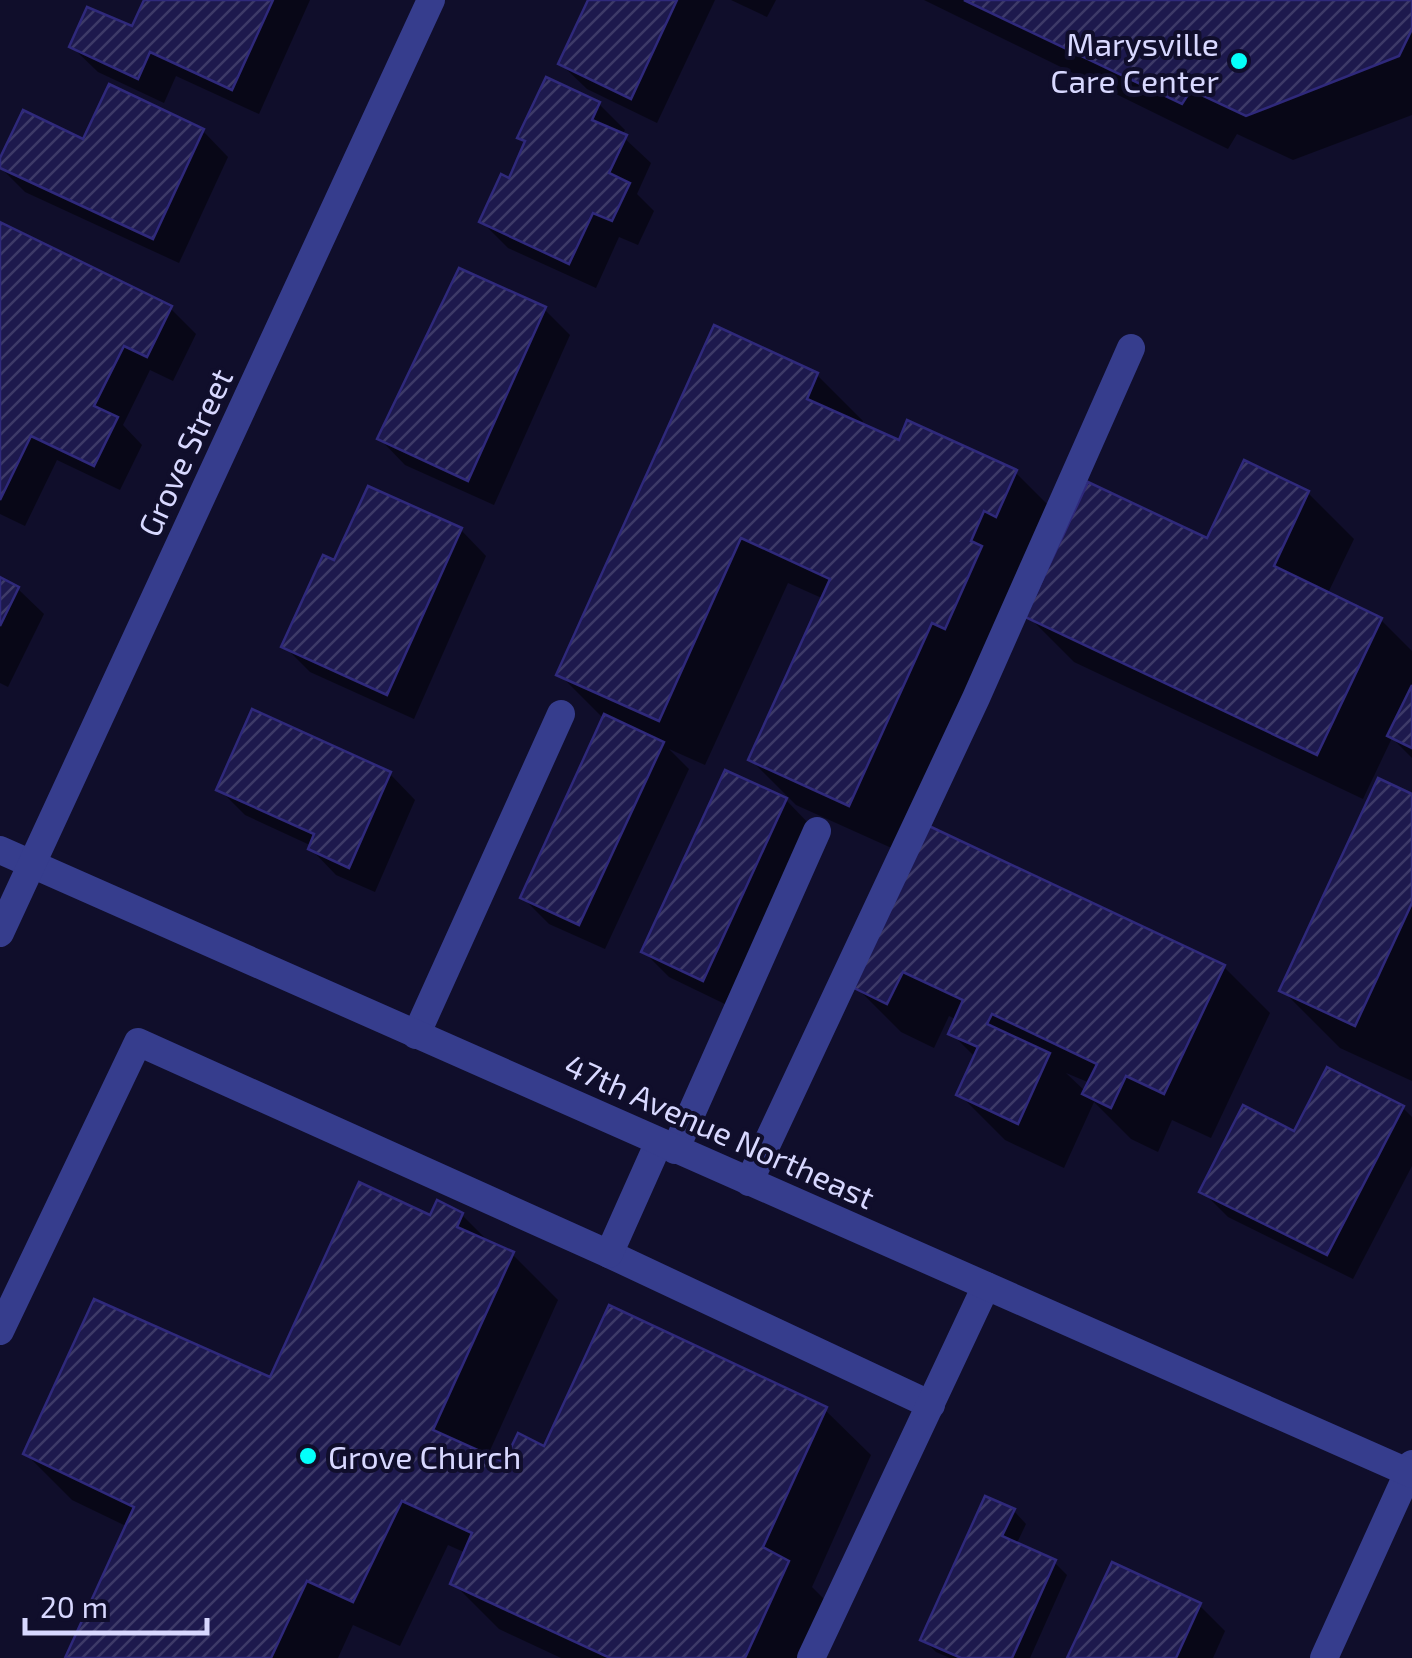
<svg xmlns="http://www.w3.org/2000/svg" width="1412" height="1658" viewBox="0 0 1412 1658" font-family="'Exo 2',sans-serif">
<style>
.shadow{fill:#0007;fill-rule:evenodd}
.building{fill:url(#building-hatch);stroke:#2f297b;stroke-width:2.5}
.lines{fill:none;stroke-linecap:round;stroke-linejoin:round}
.service{stroke:#363d8d;stroke-width:28}
.minor{stroke:#363d8d;stroke-width:28}
.tertiary{stroke:#363d8d;stroke-width:28}
.poi-dot{fill:#04fffa;stroke:#100e2b;stroke-width:4}
.labels{text-anchor:middle;dominant-baseline:central;stroke-width:8;stroke-linejoin:round;paint-order:stroke}
.poi-label{font-size:32px;fill:#d8d8ff;stroke:#100e2b;text-anchor:end}
.street-label{font-size:32px;fill:#d8d8ff;stroke:#100e2b}
</style>
<defs>
<pattern id="building-hatch" width="6" height="6" patternUnits="userSpaceOnUse" patternTransform="scale(2.5)"><rect width="6" height="6" fill="#1d194d"/><path d="M-1 1l2-2M0 6l6-6M5 7l2-2" fill="none" stroke="#3d3a68"/></pattern>
</defs>
<rect width="100%" height="100%" fill="#100e2b"/>
<g class="shadow">
<path d="M147,0H310L259,114L176,76L164,103L98,72L72,47L133,30Z"/>
<path d="M591,0H715L657,123L587,89L561,64Z"/>
<path d="M731,0H776L767,17Z"/>
<path d="M924,0H1412V115L1293,160L1237,134L1228,149Z"/>
<path d="M599,104L625,130L622,136L651,163L637,194L654,211L638,245L619,237L596,288L508,248L482,222L510,181L527,143L520,137Z"/>
<path d="M203,131L228,157L179,263L25,192L0,167V163L84,142Z"/>
<path d="M0,225L170,308L196,334L173,381L150,370L123,425L142,445L120,490L57,460L25,526L0,514Z"/>
<path d="M544,309L570,335L494,505L405,465L380,439Z"/>
<path d="M817,375L863,421L861,426L900,444L1015,472L1061,518L896,850L796,805L751,760L824,599L788,583L705,765L669,749L689,769L605,949L549,924L523,898L604,719L559,674Z"/>
<path d="M1308,493L1354,539L1327,595L1381,620L1412,651V758L1392,738L1363,799L1074,662L1028,616L1208,541Z"/>
<path d="M461,530L486,556L414,719L310,672L284,646L335,563Z"/>
<path d="M0,580L18,589L44,614L8,687L0,683Z"/>
<path d="M726,773L787,801L811,826L729,1006L669,977L644,952Z"/>
<path d="M390,774L415,800L375,892L336,875L311,849L312,846L245,815L219,789Z"/>
<path d="M1412,796V1081L1340,1048L1282,990Z"/>
<path d="M930,829L1224,967L1270,1013L1211,1138L1172,1120L1158,1152L1131,1139L1094,1102L1064,1168L1005,1140L959,1094L976,1058L951,1033L957,1020L949,1016L934,1048L901,1032L855,986ZM1066,1073L1090,1083L1086,1092Z"/>
<path d="M1403,1108L1412,1117V1166L1353,1279L1228,1217L1202,1191L1295,1134Z"/>
<path d="M462,1215L492,1245L512,1254L558,1300L487,1457L505,1465L546,1449L825,1410L871,1455L812,1587L834,1609L811,1658H561L499,1629L453,1583L466,1553L448,1545L400,1646L353,1625L338,1658H68L128,1527L72,1500L26,1454L271,1381L431,1218Z"/>
<path d="M1014,1511L1026,1524L1016,1545L1054,1562L1067,1575L1030,1658H950L936,1652L923,1639Z"/>
<path d="M1199,1605L1225,1631L1213,1658H1070Z"/>
</g>
<g class="building">
<path d="M144,0H273L232,90L150,52L138,79L69,47L87,7L132,26Z"/>
<path d="M588,0H677L631,99L558,64Z"/>
<path d="M964,0H1412V29L1399,56L1246,116L1191,90L1182,104Z"/>
<path d="M546,77L600,102L592,120L627,135L609,173L630,183L612,221L593,213L569,264L479,222L501,174L509,178L525,141L517,138Z"/>
<path d="M109,84L204,129L153,239L0,168V158L23,110L83,139Z"/>
<path d="M0,222L172,306L147,357L124,346L94,406L118,417L94,466L31,436L0,500Z"/>
<path d="M459,268L546,307L468,481L377,439Z"/>
<path d="M714,325L818,373L807,399L899,440L907,420L1017,470L996,517L984,511L971,541L982,546L945,629L932,623L849,806L748,760L830,579L741,538L659,721L556,675Z"/>
<path d="M1244,460L1309,491L1274,566L1382,618L1317,755L1025,617L1088,482L1207,538Z"/>
<path d="M368,486L462,528L387,695L281,647L323,555L334,560Z"/>
<path d="M0,577L19,587L0,626Z"/>
<path d="M1412,685V748L1387,736Z"/>
<path d="M252,709L391,772L349,868L308,849L314,834L216,790Z"/>
<path d="M604,714L664,742L579,925L520,898Z"/>
<path d="M725,770L787,798L703,981L641,952Z"/>
<path d="M1378,778L1412,794V903L1355,1026L1279,991Z"/>
<path d="M929,826L1225,965L1164,1094L1126,1076L1111,1108L1082,1094L1097,1064L992,1014L987,1024L1050,1053L1018,1124L956,1095L978,1047L948,1034L963,1000L903,972L887,1004L852,987Z"/>
<path d="M1327,1067L1404,1106L1327,1255L1199,1192L1243,1105L1294,1131Z"/>
<path d="M359,1182L430,1215L437,1200L463,1213L457,1227L514,1252L433,1430L504,1462L518,1433L544,1446L609,1305L827,1407L763,1547L789,1561L745,1658H610L450,1584L472,1533L402,1501L353,1602L307,1581L271,1658H65L134,1507L23,1454L94,1299L270,1377Z"/>
<path d="M985,1496L1015,1509L1002,1536L1056,1560L1012,1658H961L920,1640Z"/>
<path d="M1112,1562L1201,1603L1176,1658H1067Z"/>
</g>
<g class="lines">
<g class="service">
<path d="M416,1035L561,714"/>
<path d="M675,1150L817,831"/>
<path d="M749,1182L976,698L1131,348"/>
<path d="M609,1254L931,1405"/>
<path d="M0,1331L138,1042L609,1254L659,1142"/>
<path d="M811,1658L986,1286"/>
</g>
<path class="minor" d="M1324,1658L1412,1464"/>
<g class="tertiary">
<path d="M0,850L1412,1474"/>
<path d="M0,933L431,0"/>
</g>
</g>
<g class="poi-dot">
<circle cx="1239" cy="61" r="10"/>
<circle cx="308" cy="1456" r="10"/>
</g>
<g class="labels">
<g class="poi-label">
<text x="1219" y="43">Marysville<tspan x="1219" dy="37">Care Center</tspan></text>
<text x="328" y="1456" text-anchor="start">Grove Church</text>
</g>
<g class="street-label">
<text transform="translate(184 452) rotate(-65)">Grove Street</text>
<text transform="translate(720 1130) rotate(24)">47th Avenue Northeast</text>
</g>
</g>
<path d="M25 1618v15h182v-15" fill="none" stroke="#d8d8ff" stroke-width="5"/>
<text x="40" y="1618" font-size="30" fill="#d8d8ff" stroke="#100e2b" stroke-width="8" paint-order="stroke">20 m</text>
</svg>
